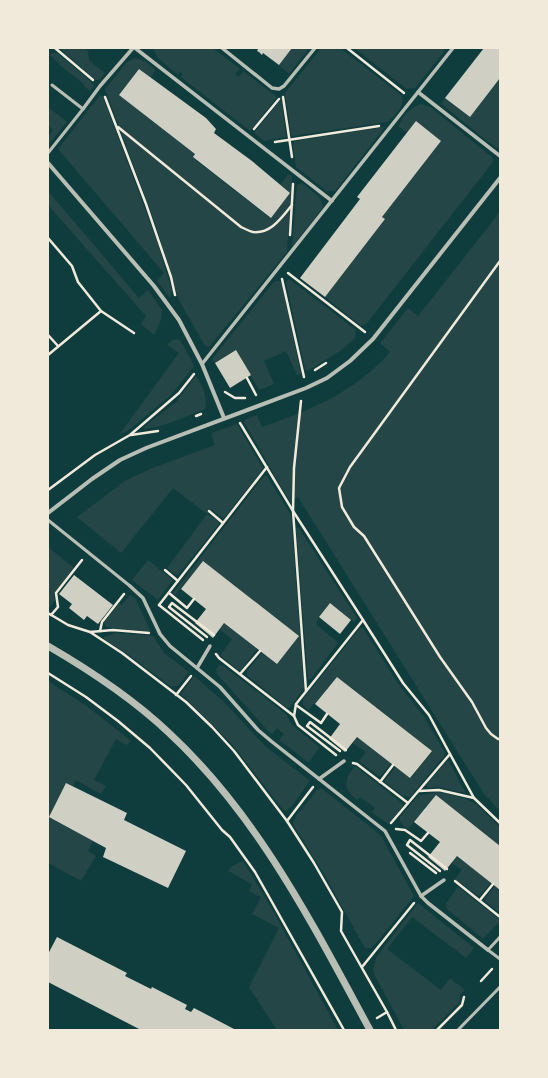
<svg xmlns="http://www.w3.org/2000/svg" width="548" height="1078" viewBox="0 0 548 1078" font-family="'Nunito Sans',sans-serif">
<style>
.green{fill:#244646}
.building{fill:#cfcfc3}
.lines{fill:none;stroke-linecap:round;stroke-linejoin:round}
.path{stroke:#f1e9da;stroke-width:2.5}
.service{stroke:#b8beb3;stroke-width:3}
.pedestrian{stroke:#b8beb3;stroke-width:3.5}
.minor{stroke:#b8beb3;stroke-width:4}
.tertiary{stroke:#b8beb3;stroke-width:7}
</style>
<rect width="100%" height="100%" fill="#0f3d3e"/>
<g class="green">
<path d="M59,48H84L88,51L89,60L105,73L99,80H96Z"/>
<path d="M153,48H213L240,69L235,74L239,77L243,71L277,97L250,131L181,77L183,74L180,72L178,75L158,58Z"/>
<path d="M292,48H309L289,74L279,65Z"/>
<path d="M321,48H340L401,95C407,103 395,117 387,122L292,136L291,133L285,93Z"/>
<path d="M354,48H444V52L415,88L407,89Z"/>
<path d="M52,53H57L88,79L94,86L90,91L84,86V84L62,67L50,55Z"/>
<path d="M135,58C142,59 150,64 155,70L151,78L139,69L119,95L195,154L193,158L270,218L290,193L280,185L289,174L292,176L287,252L209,347L205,346L179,300L155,223L105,89L127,62Z"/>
<path d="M500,78V149L495,147L441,104L445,98L470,117Z"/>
<path d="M100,95L103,97L158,244L172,291L170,298L157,281L164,273L58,149Z"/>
<path d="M279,102H282L286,137L264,141L254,133Z"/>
<path d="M421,104L430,107L492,157L493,162L367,323L361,326L325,297L385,219L382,217L441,141L416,122L407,133L399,127C400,118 412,106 421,104Z"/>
<path d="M48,107L67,122L48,145V137L53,130L48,125Z"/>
<path d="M385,127L335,191H327L296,167L293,145L295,141Z"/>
<path d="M302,183L320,198L323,207L292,247L297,185Z"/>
<path d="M48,191L139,298L148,290L162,310L161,320L154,335L141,324L146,316L48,205Z"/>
<path d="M500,212V811L484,794L298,497L290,502L244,422L245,420L257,415L262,427C311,410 355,392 390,352L380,343L408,308L418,316Z"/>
<path d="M289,279L356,330L355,338L340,351L307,371L305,369L286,282Z"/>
<path d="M276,281H280L282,285L301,374L297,375L286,351L264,361L274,384L259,390L236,350L215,363L212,359L273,283Z"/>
<path d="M177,339L181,341L194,366L172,394L129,430L119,435L179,353L167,345L172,340Z"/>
<path d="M195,377H197C203,388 208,397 205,409C185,417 166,426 145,429L144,427L176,402Z"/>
<path d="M237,424L262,467V470L224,518L221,517L211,509L207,514L218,521L219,524L178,575H175L167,568L207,514L173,488L121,553L77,517L125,481L152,468L215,445L211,433Z"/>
<path d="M264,476H267L268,478L291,515L304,688L290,707L287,708L247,675V671L262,653L277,664L299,636L203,561L175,595L173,593Z"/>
<path d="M298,527L357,618L354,622L330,603L319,617L316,624L338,643L311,679H308L296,529Z"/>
<path d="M48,547L74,568L54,594L55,601L48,609Z"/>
<path d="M148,560L173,580L158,600L132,580Z"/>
<path d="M130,595L135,598L151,632L106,627L104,622L119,603L122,605Z"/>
<path d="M224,623L257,649L241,670H238L222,657L221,654L232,639L219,629Z"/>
<path d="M360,628H363L399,685L425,718L445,753L444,756L410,797L403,796L385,782V780L396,767L411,778L432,751L337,677L315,704H313L309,710L303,705V699Z"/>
<path d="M116,633L153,636L164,653L189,672L178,686H170L133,658L104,639V637Z"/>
<path d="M219,665L225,667L286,714L292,725L319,747V748L309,762H308L279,740L284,734L277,728L272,734L268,731L217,674L216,670Z"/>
<path d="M194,676L223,701L265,746L310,781L291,807L286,811L283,810L232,744L181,694Z"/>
<path d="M48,681L88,707L131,741L127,745L116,739L94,780L106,786L101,794L76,780L73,786L66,783L49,817L93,841L88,851L96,856L81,881L48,863Z"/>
<path d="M357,737L391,763L380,777L359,761L366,752L353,743Z"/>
<path d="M449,761L461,785L465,791V793L439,787L430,788L427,787V784L446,762Z"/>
<path d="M355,766L402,803L403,806L388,824L372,812L375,808L360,797L357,800C342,788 344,780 355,766Z"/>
<path d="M321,788L373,829L381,836L414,896L378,941L371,948H365L324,874L294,826L293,823L296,816L317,790Z"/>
<path d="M439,792L464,798L476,804L500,827V846L436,795L408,829C403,825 399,824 400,817L419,795Z"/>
<path d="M457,856L491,882L480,896L477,895L455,879L462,870L452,863Z"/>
<path d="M243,861L273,911L338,1030H277L249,987L279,928L252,914L261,897L249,891L252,884L228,871L231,867Z"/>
<path d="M495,886L500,890V913L485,901L486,897Z"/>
<path d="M458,887L499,919L500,921L483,939L446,908L447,902Z"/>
<path d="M418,903L474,948L466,958L412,917L387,949L441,990L450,978L465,990L460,995V1001L458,1004L432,1030H404L375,976L373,969L377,956Z"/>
</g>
<g class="building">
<path d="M256,48H292L279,65L263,53L262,55L259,52L257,51L258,49Z"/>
<path d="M484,48H500V78L470,117L445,98Z"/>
<path d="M139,69L206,118L216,129L214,133L252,161L290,193L271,218L193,157L195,154L119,95Z"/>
<path d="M416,121L441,141L382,217L385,219L325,297L300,278L360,199L357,197Z"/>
<path d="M236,350L251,375L230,388L215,363Z"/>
<path d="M203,561L299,636L277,664L224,623L213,638L195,623L206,609L181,589Z"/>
<path d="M74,575L113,605L98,624L87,616L84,620L69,608L72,604L59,594Z"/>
<path d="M330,603L351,620L340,634L319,617Z"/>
<path d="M337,677L432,751L410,778L357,737L345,752L329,739L340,724L315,704Z"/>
<path d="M66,783L127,813L124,820L186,851L168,888L103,857L106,848L49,817Z"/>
<path d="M436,795L500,846V890L457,856L445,871L428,857L440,842L414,822Z"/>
<path d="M57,937L127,973L125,976L151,989L152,987L187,1005L185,1009L191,1012L194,1008L236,1030H141L48,982V954Z"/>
</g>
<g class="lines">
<g class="path">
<path d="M55,48L93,80"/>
<path d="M347,48L404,93"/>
<path d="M105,97L146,204L171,277L175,295"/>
<path d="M283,97L292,157"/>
<path d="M118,127L241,227C245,229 249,231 253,232C271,234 282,217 292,205"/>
<path d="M254,129L279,99"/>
<path d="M275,142L379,126"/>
<path d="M290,235L293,184"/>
<path d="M48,238L72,266L78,282L101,311L48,355"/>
<path d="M500,261L350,467L339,488L342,507L354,527L364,536L440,657L472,702L486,728L491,734L498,739H500"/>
<path d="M288,273L365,332"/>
<path d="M282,279L304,377"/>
<path d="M101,311L134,333"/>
<path d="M48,335L58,346"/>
<path d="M315,370L326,363"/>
<path d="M247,378L256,395"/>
<path d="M225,392L235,398H245"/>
<path d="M301,401L294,468L293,511L363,620"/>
<path d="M196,416L201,414"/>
<path d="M240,423L293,511L306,691"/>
<path d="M131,435L158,431"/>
<path d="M48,490L95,455L130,435L179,393L194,374"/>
<path d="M209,511L223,523"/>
<path d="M165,570L178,581"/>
<path d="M169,593L187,608L194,599"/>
<path d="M159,605L267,467"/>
<path d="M159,605L203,640"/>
<path d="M48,613L68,625L90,632L122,653L186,702L212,727L234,751L287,821L314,863L342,912L341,931L387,1012"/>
<path d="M51,615L58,607L56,593L82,560"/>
<path d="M100,631L102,622L124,594"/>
<path d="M90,632L113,630L149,633"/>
<path d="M207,637L169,607L172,603L214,635"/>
<path d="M216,654L219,658L294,716"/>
<path d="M48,673L86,697L118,721L150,748L186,785L222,830L230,837L255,872L268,895L344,1030"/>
<path d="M240,674L260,651"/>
<path d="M176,695L191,676"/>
<path d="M296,705L321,723L327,714"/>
<path d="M340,751L307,726L310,722L346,750"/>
<path d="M450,754L474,798L500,823"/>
<path d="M336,755L298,725L294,716L296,704L363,620L403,683L429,715L450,754L391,823"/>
<path d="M353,763L357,764L408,803"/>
<path d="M380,782L393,765"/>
<path d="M419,791L439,790L474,798"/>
<path d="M287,821L313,787"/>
<path d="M396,829L405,830L421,841L428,833"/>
<path d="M410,853L436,873"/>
<path d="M440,871L407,845L410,840L447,869"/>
<path d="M455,881L500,917"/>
<path d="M480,900L493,884"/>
<path d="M362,967L414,903"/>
<path d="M481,981L492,969"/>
<path d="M377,1018L387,1012L396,1030"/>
<path d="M437,1030L462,1005L464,997"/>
</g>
<g class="service">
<path d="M48,153L83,109L52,85"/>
<path d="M48,520L130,586"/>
<path d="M500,937L488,950L500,959"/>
<path d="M458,1030L500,987"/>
</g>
<g class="pedestrian">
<path d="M135,48L332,201"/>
<path d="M222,48L272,88L279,89L284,86L315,48"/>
<path d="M418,92L500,156"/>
<path d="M83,109L100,86L133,48"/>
<path d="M202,364L453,48"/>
<path d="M130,586L143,598L160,634L170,646L220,687L258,730L271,741L385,831L421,896L428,903L488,950"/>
<path d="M197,668L210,646"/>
<path d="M319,779L344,761"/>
<path d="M421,896L444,880"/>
</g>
<g class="minor">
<path d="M48,163L154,286L179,320L202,364L224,418"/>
<path d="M48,513L92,479L120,460L146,448L306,388L327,378L350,361L373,339L500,178"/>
</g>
<path class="tertiary" d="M48,646C91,671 132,698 168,732C258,815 313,925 370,1030"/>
</g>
<rect width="548" height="1078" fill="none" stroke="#f1e9da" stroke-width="98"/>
</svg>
